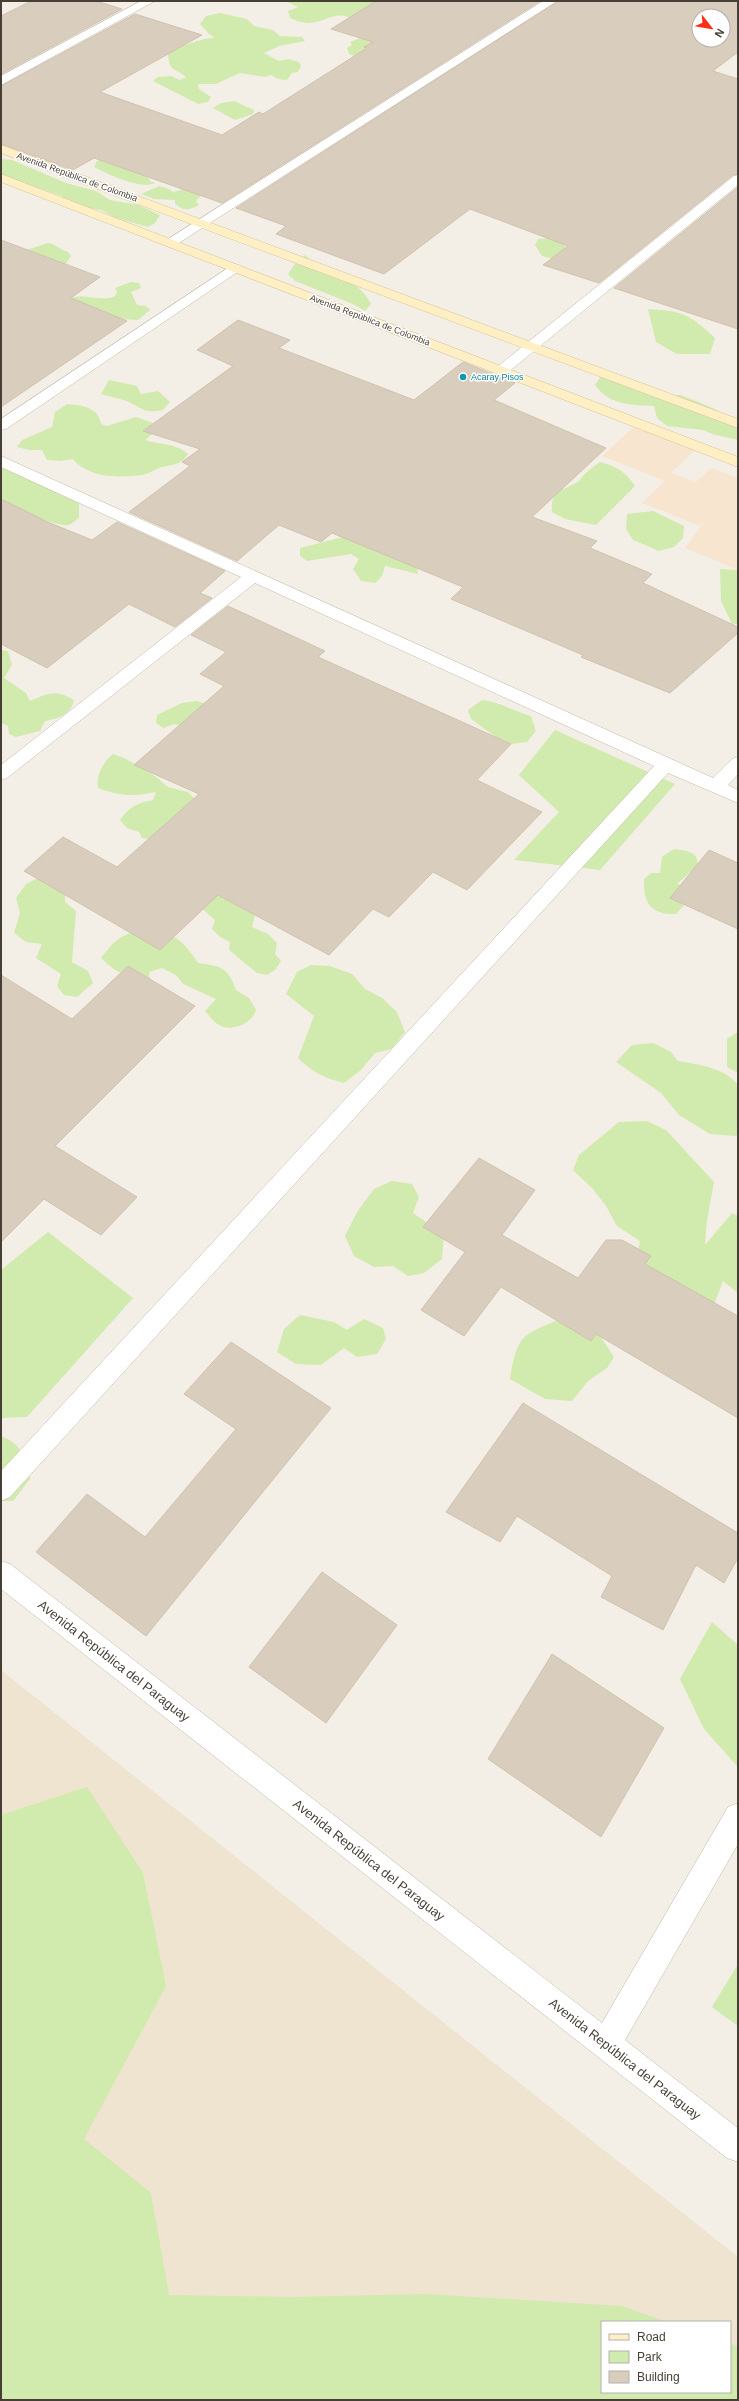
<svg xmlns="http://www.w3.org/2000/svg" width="739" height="2401" viewBox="0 0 739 2401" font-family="Helvetica,sans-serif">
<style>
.commercial{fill:#f7e5d0}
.education{fill:#eee4cf;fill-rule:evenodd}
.green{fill:#d1eaad}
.building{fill:#d9cdbe;stroke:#d1c2ae;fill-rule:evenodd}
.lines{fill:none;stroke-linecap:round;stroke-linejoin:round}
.street-casing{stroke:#c0b7a8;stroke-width:1}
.secondary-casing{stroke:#d6c394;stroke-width:1}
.street{fill:#fff;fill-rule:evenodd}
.secondary{fill:#ffefc5;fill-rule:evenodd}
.culture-dot{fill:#0f9aa8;stroke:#fff;stroke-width:1.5}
.labels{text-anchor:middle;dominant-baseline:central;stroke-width:3;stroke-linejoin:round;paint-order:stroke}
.far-street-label{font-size:9px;fill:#473f35;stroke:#fff}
.far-culture-label{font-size:9px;fill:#0d838f;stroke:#fff;text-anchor:start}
.near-street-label{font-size:13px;fill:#473f35;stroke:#fff}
</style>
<rect width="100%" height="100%" fill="#f4efe6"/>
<path class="commercial" d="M638,423L698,447L671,473L696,482L711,468L738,478V570L685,548L705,521L700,526L642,503L665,481L602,456Z"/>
<path class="education" d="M1,1670L738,2257V2400H1ZM602,2322H730V2392H602Z"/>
<g class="green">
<path d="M285,1H380L355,20C329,5 322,34 290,18L288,11L298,7Z"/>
<path d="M220,13L247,19L254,26L273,30L280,36L302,37L305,41L279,46L264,53L279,61L288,59L299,62L301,66L298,72L292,73L287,80L278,79L271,75L265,77L240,73L216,84H198L199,89L211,97L208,102L198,104L153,81L158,77L171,76L180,80L186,77C174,67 169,72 168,53C180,46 202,38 215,38L208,33L200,24L206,16Z"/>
<path d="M363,37L375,43L355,56L349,54L347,48L352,45L350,42Z"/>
<path d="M234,101L254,110L253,114L235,120L213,108L221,103Z"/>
<path d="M109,157L144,171L150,181L155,183C140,190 108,174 94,167L97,161Z"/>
<path d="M1,159L12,160L66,183L96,191L110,200L138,205L160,215L155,223L148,227L116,218L101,210L67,204L62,196L1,175Z"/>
<path d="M159,186L169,189L173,192L187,188L201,195L196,201L199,205C190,210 182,212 175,203V200L154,199L141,194Z"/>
<path d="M555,238L564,242L567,252L554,259L542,256L535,245L538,239Z"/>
<path d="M48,243C56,244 60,250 68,252L71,256L65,265L26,250Z"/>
<path d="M305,255C326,276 356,274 371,304L365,311L353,304L295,281L288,274L297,261Z"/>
<path d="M131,282L139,283L141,288L131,292L137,305L146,306L150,310L138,320L120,319L68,299C87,292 98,303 115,296L117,292L115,288Z"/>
<path d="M648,309C683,311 689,314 715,338L710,354H677L656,342Z"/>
<path d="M601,376L661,396L680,395L696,401L717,410L723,420L738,426V440L712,434L703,430L667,426L657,418L654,406C631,405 609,405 595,385Z"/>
<path d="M109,380L137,386L141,394L158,391L170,402L163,410C147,413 145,411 131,403C123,399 110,397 101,394Z"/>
<path d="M67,404C80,405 99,407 101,424L107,426L136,417L153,423L155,432L145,440C160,445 176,443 188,454C180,466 173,464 159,468C154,470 148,474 142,475C119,478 88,478 73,459L60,461L47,460L42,450H29L17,447L22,440L52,427L55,412Z"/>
<path d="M1,460L53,489L57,493L79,503V518C76,520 72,524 69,525C58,528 15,507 1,503Z"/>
<path d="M600,462C617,467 625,471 635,486L596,525L565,519L552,512C550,492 561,491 576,483C580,481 583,475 587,472C591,468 596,465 600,462Z"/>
<path d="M653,511L684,526L683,538L674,547L659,551L633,540L626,529L627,514Z"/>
<path d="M347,536L416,556L418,574L385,566L382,576L375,583L361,581L353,569L359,559L351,554L307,561L300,556V548Z"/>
<path d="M720,569L738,570V624H732L721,601Z"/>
<path d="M1,650L8,651L12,665L4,678L26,693L30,701C49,693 55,689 74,700C71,714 58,719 45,721L40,731L16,737L9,734L8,726L1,723Z"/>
<path d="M482,700C500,702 513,711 531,716L536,731L527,742L511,744L496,737L471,719L468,710Z"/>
<path d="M197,701L207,704L186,726L174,724L163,728L156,723L157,715L182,703Z"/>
<path d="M555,730L675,784L600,870L514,860L559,812L519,775Z"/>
<path d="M113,754L126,759L155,776L168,787L188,792L201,806L158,840L142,838L139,832L127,828L120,820C129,807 137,803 153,800L156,792C134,797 119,796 98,788C96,775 103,762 113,754Z"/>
<path d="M674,849C686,851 697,850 698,865L677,884L685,886L688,901L676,914C651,915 643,903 644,879L651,873H660L662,857Z"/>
<path d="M44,875L65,885V902L76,911L72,962L88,971L93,983L77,997L64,995L57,986L61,974L36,958L42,944L26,942L14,933L20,913L16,898L26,884Z"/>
<path d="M217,887L249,905L255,915L252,927L268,934L277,943L275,954L281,961L275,970L267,975L257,973L229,950L230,942L220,937L212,929L215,920L199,906Z"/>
<path d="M137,931C172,935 178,932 198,963C221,966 228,967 236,990L249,998L256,1010C252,1024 229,1034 216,1023C212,1020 209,1015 205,1011L216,999L183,984L176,975L162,968L149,972L150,979C126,975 119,976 101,958C113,943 118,936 137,931Z"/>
<path d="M311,965L330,966L352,974L365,989L382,998L397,1012L405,1032L392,1049L375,1053L361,1070L344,1083C324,1078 312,1072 298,1058L314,1016L286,994L297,972Z"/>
<path d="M738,1032V1073L727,1067V1039Z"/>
<path d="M653,1043L671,1052L678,1061C697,1064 726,1068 738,1085V1134L736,1136L710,1134L679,1115L661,1093L616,1062L632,1045Z"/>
<path d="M647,1121L666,1130L714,1182L707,1220L705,1245L732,1213L738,1216V1293L723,1281L712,1310L672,1324L637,1256L640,1241L617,1226L606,1206L592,1188L573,1170L579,1155L619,1122Z"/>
<path d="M392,1181L412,1184L419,1197L413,1213L444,1234L442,1259L424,1273L408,1276L393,1266L374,1267L354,1256L345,1236L357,1212L374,1189Z"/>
<path d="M48,1232L133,1298L27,1417L1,1418V1270Z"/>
<path d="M300,1315L334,1322L347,1330L364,1319L383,1328L386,1339L377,1354L357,1357L344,1348L321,1365L296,1364L277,1352L284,1329Z"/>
<path d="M565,1317L594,1327L614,1357L607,1368L588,1381L572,1401L545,1399L510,1379C518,1332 523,1335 565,1317Z"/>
<path d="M1,1436C21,1443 27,1460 30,1479L13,1501H1Z"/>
<path d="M712,1622L738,1645V1767L704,1729L680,1679Z"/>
<path d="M87,1787L143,1873L166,1986L84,2139L151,2193L169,2295L293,2297L426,2294L622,2306L667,2322H602V2392H730V2344L738,2347V2400H1V1815Z"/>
<path d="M738,1964V2026L712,2007Z"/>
</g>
<g class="building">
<path d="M31,1H96L122,9L1,74V16Z"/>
<path d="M376,1H540L222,203L94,158L73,170L1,144V86L135,14L202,35L100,92L222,135L259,112L263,114L367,48L364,47L373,42L331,29Z"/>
<path d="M558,1H738V52L713,71L738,79V174L733,175L599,283L543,265L568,246L470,209L384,274L276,234L286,226L236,208ZM699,16H723V40H699Z"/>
<path d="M738,187V329L614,288Z"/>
<path d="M1,240L100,277L71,298L127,321L1,407Z"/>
<path d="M238,320L290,340L279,348L414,400L463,362L515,383L494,400L606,448L532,517L597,541L590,548L652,574L643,583L738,627V633L670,693L581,657L583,655L451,599L463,587L332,533L321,542L279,525L237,561L129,512L190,466L182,462L200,449L143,431L233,366L197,350Z"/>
<path d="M1,499L50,523L92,540L117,522L225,571L200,593L212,598L175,627L129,604L47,668L1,644Z"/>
<path d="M228,606L325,651L318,657L511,744L477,780L542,812L467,890L433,872L389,917L373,909L329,955L218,895L160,950L24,871L63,837L117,867L199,794L134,765L224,686L200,674L226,652L191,635Z"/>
<path d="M709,850L738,863V929L670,898Z"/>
<path d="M128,966L195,1006L55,1146L137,1197L101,1235L44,1199L1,1242V975L72,1019Z"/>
<path d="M479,1158L535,1190L502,1235L578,1278L606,1240H622L651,1256L645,1264L738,1316V1418L596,1334L591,1341L501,1287L464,1336L421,1310L465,1252L423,1227Z"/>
<path d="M231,1342L331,1408L146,1636L36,1552L87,1494L145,1537L236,1429L184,1394Z"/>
<path d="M523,1403L738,1533V1558L724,1583L696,1565L663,1630L601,1597L612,1576L517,1516L500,1542L446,1512Z"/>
<path d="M322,1572L397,1625L326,1723L249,1667Z"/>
<path d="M552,1654L664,1728L601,1837L488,1759Z"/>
</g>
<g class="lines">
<g class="street-casing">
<g id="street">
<path d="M141,1H155L1,85V76Z"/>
<path d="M543,1H557L174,246L169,247L162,243Z"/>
<path d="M738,175V185L507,373H497L495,370L497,367L734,176Z"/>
<path d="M234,264L239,265L241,268L239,271L6,429L1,430V419Z"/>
<path d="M1,456L713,778L732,759L738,757V774L728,785L738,790V803L668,773L10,1497L1,1501V1471L654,766L255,583L7,778L1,780V765L241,577L1,467Z"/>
<path d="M1,1561L10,1564L602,2023L728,1807L738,1803V1844L625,2040L738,2128V2162L727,2158L1,1589Z"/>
</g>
</g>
<g class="secondary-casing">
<g id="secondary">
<path d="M1,145L738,419V428L1,153Z"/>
<path d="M1,174L738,457V467L1,182Z"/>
</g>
</g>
<use href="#street" class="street"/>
<use href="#secondary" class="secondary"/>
</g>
<circle class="culture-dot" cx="463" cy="377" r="4"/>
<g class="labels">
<g class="far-street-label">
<text transform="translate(77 177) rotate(20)">Avenida República de Colombia</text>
<text transform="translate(370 320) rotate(21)">Avenida República de Colombia</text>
</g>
<g class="far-culture-label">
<text x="471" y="377">Acaray Pisos</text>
</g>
<g class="near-street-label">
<text transform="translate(114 1661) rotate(38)">Avenida República del Paraguay</text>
<text transform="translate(369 1860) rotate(38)">Avenida República del Paraguay</text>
<text transform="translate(625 2059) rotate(38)">Avenida República del Paraguay</text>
</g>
</g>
<rect width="739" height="2401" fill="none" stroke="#473f35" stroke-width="4"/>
<rect x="601" y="2321" width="130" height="72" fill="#ffffff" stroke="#b5b2ae"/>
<rect x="609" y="2334" width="20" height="6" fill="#ffefc5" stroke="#b5b2ae"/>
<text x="637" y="2341" font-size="12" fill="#473f35">Road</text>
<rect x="609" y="2351" width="20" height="12" fill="#d1eaad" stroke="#b5b2ae"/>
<text x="637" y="2361" font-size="12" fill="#473f35">Park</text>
<rect x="609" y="2371" width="20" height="12" fill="#d9cdbe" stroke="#b5b2ae"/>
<text x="637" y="2381" font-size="12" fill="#473f35">Building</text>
<g transform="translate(711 28) rotate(121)"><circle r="19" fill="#ffffff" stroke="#b5b2ae"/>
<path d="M0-3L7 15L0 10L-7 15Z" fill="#ff2d12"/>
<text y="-6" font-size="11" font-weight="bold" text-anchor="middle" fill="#473f35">N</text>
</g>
</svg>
